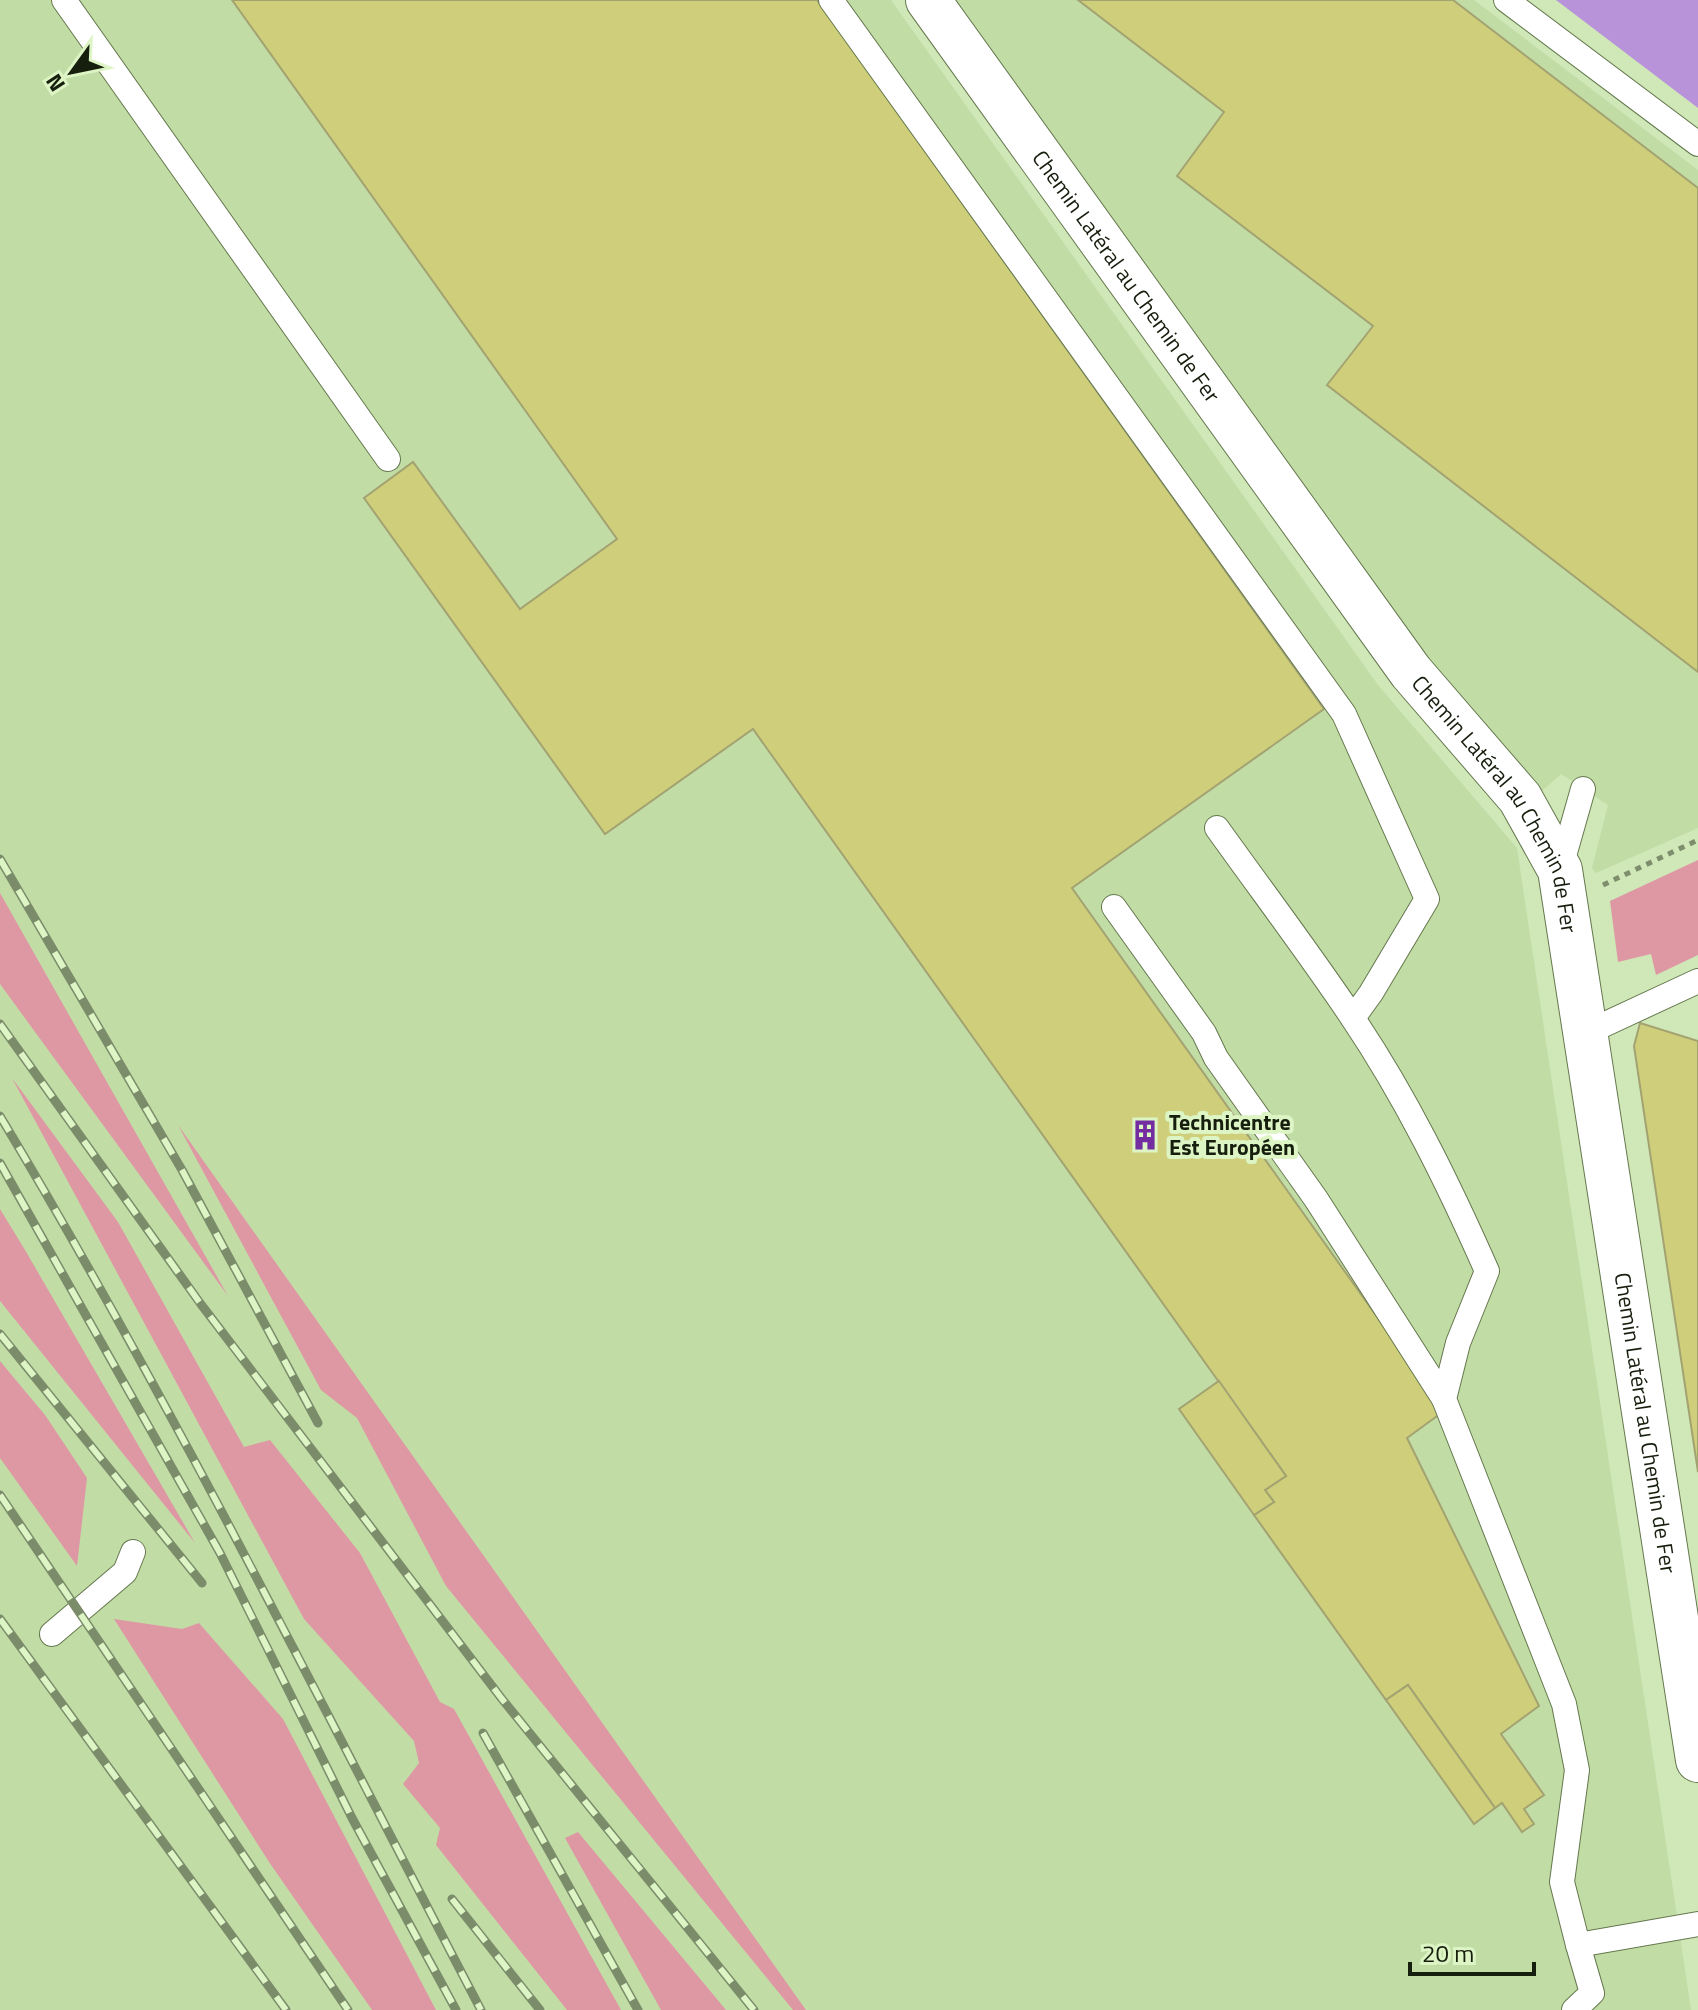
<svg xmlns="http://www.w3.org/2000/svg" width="1698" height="2010" viewBox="0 0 1698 2010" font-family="'Titillium Web',sans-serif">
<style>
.built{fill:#c2dca6}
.green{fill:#de98a4}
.water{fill:#b893d9}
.building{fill:#cfcf7b;stroke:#a3a372;stroke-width:2}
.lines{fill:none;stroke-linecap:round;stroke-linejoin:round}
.lane-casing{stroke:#65784e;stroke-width:26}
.street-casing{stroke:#65784e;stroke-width:46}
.path{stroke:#7e8e6d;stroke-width:5;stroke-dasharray:6 6;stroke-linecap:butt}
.lane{stroke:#fff;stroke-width:24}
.street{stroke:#fff;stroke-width:44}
.rail-casing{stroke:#7b8c6a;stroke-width:9}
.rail{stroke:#ddf4c5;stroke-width:6;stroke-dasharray:18;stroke-linecap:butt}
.labels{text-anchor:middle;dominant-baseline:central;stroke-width:8;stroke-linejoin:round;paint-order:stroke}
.street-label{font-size:22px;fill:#161e0d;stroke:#ddf4c5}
.poi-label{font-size:22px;font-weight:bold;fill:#161e0d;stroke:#ddf4c5;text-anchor:start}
</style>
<rect width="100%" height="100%" fill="#d0e7b8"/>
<g class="built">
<path d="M0,0H891L1378,685L1517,848L1691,2010H0Z"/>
<path d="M947,0H1474L1698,170V828L1596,873L1592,868L1608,805L1561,774L1542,791H1534L1432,672Z"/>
</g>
<g class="green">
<path d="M1698,860V955L1656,975L1651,954L1618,962L1610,901Z"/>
<path d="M0,893L228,1296L0,984Z"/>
<path d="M12,1078L118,1222L244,1447L270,1440L360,1553L440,1702L454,1709L621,2010H567L436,1845L440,1828L403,1784L419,1763L414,1741L304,1619Z"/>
<path d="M178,1125L806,2010H793L446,1586L357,1418L321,1390Z"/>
<path d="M0,1209L25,1250L195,1543L0,1301Z"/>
<path d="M0,1361L45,1415L87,1478L77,1566L0,1458Z"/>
<path d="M114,1619L182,1629L199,1623L283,1719L436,2010H372L269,1862Z"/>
<path d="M578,1832L726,2010H661L565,1838Z"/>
</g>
<path class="water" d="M1556,0H1698V108Z"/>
<g class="building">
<path d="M232,0H817L1324,709L1072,888L1444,1411L1407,1438L1539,1706L1501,1734L1544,1795L1524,1809L1534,1824L1522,1832L1502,1803L1495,1808L1408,1685L1386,1700L1254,1515L1274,1502L1265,1490L1286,1476L753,729L605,834L364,498L413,462L520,609L617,539Z"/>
<path d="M1078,0H1453L1698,188V672L1327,385L1373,326L1177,176L1224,112Z"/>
<path d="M1640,1023L1698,1041V1472L1634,1046Z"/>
<path d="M1219,1381L1286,1476L1265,1490L1274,1502L1254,1515L1179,1409Z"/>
<path d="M1408,1685L1495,1808L1474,1824L1386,1700Z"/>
</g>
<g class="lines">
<g class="lane-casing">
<g id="lane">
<path d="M64,0L388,459"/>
<path d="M831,0L1344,714L1427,899L1371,993L1353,1018"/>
<path d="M1506,0L1698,144"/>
<path d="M1217,828C1262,891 1309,953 1352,1017C1406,1097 1448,1183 1487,1271L1458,1343L1444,1399L1564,1704L1577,1770L1562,1882L1578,1945L1698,1924"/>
<path d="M1560,870L1583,789"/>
<path d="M1114,907L1204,1033L1216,1058L1316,1199L1444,1399"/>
<path d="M1586,1033L1698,981"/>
<path d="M52,1634L125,1572L133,1552"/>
<path d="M1574,2010L1592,1993L1578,1945"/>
</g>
</g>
<g class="street-casing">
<g id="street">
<path id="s1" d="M928,0L1411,672L1520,798L1560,870L1698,1760"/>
</g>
</g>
<path class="path" d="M1603,885L1698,840"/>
<use href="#lane" class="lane"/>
<use href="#street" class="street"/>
<g class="rail-casing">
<g id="rail">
<path d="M0,859L182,1170L318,1423"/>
<path d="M0,1024L200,1303L502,1699L754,2010"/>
<path d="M0,1116C174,1406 324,1710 481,2010"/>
<path d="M0,1163L220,1553L352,1818L456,2010"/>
<path d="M0,1334L202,1583"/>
<path d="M0,1495L348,2010"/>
<path d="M0,1619L286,2010"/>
<path d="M483,1733L638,2010"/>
<path d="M452,1899L540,2010"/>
</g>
</g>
<use href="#rail" class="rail"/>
</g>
<defs>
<g id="building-bare" transform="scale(2.4)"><path d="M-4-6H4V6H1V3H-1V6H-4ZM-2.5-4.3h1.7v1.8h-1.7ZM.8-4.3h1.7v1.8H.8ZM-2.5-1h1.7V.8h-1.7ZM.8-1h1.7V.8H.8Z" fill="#742da1" stroke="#ddf4c5" stroke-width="2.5" paint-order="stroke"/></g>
</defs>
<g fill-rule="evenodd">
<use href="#building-bare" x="1145" y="1135"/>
</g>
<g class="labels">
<g class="street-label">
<text stroke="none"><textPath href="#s1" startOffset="340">Chemin Latéral au Chemin de Fer</textPath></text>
<text stroke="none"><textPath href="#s1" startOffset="988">Chemin Latéral au Chemin de Fer</textPath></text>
<text stroke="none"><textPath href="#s1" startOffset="1636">Chemin Latéral au Chemin de Fer</textPath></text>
</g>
<g class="poi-label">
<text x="1169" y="1122">Technicentre<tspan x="1169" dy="25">Est Européen</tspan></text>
</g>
</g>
<g transform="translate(72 72) rotate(237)" stroke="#ddf4c5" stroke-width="6" paint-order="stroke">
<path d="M0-6L14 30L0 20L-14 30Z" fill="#161e0d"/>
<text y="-12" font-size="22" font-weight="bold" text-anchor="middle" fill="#161e0d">N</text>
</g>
<path d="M1410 1962v12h124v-12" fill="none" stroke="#161e0d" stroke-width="4"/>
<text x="1422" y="1962" font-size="24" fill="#161e0d" stroke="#ddf4c5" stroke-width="6" paint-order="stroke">20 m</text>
</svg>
